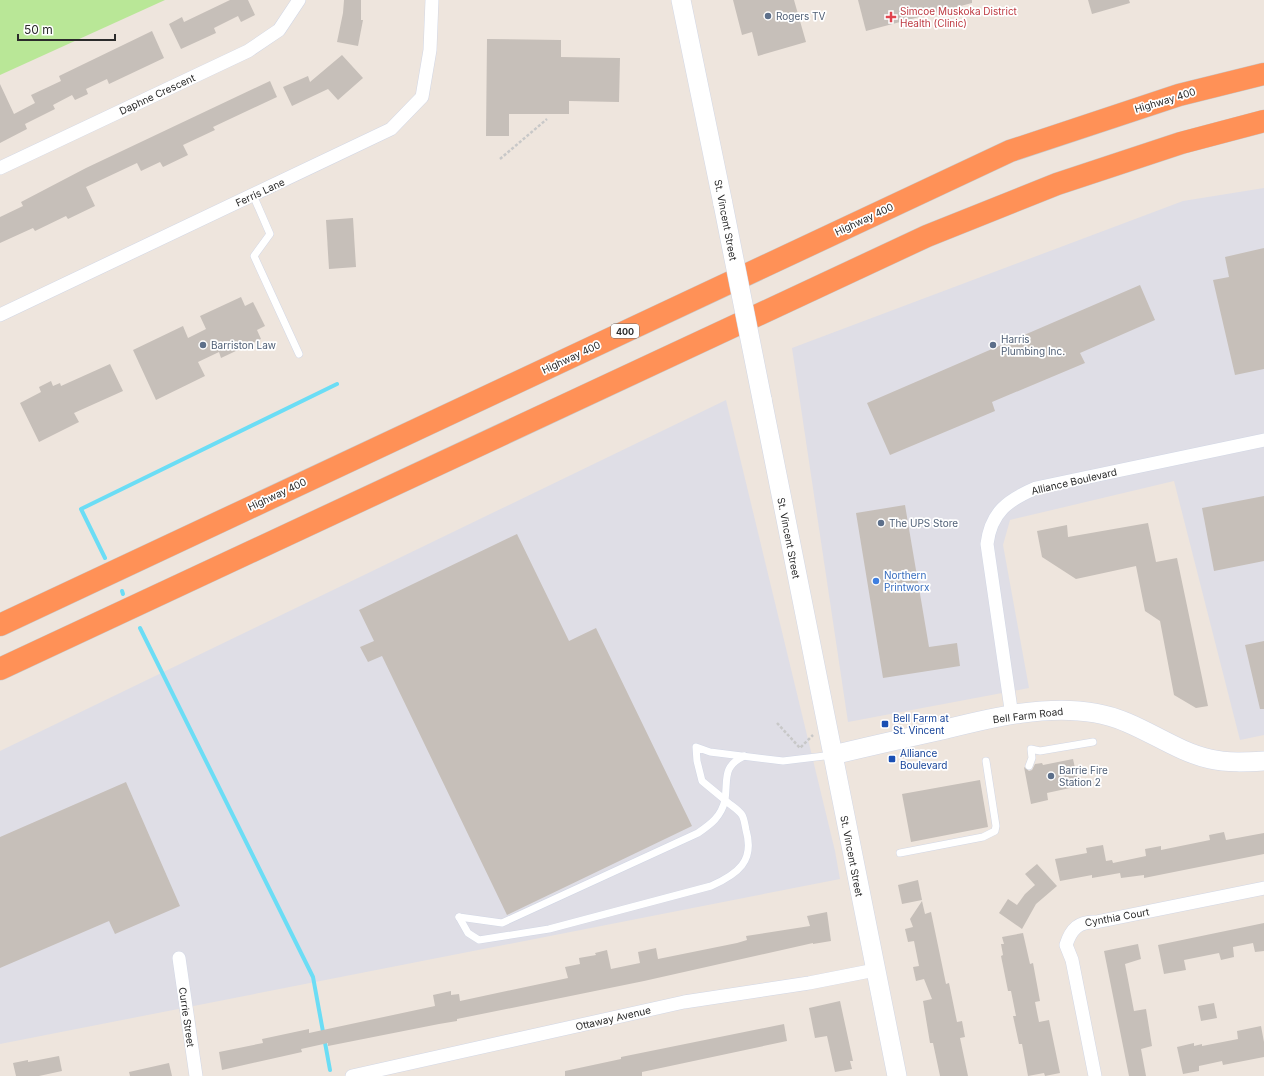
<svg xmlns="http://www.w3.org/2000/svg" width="1264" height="1076" viewBox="0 0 1264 1076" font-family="Inter,sans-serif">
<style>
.industrial{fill:#dfdee6}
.green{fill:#b9e797}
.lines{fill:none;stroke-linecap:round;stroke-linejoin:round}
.stream{stroke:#6bddf5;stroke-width:4}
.building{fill:#c6bfb9}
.lane-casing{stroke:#d2d7e5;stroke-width:8}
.street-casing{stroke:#d2d7e5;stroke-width:14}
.secondary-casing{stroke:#d2d7e5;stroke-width:20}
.highway-casing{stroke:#c8c8c8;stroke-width:23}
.path{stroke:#c8c8c8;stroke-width:2.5;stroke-dasharray:3 2;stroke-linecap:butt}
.lane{stroke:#fff;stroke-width:7}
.street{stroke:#fff;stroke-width:13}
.secondary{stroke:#fff;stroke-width:19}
.highway{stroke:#ff9157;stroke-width:22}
.secondary-bridge-casing{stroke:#d2d7e5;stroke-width:20;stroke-linecap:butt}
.secondary-bridge{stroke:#fff;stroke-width:19}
.service-dot{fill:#5c6f8a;stroke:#fff;stroke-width:1.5}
.health-dot{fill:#e0444e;stroke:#fff;stroke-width:1.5}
.shop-dot{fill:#3f7fe0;stroke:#fff;stroke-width:1.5}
.transit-dot{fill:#1a4fb4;stroke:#fff;stroke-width:1.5}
.labels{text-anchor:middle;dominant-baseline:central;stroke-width:3.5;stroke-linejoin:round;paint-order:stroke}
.shield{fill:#fff;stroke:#6b6b6b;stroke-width:1}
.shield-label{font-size:9px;font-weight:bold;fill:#2b2b2b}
.health-label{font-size:10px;fill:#be3a42;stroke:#fff;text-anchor:start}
.service-label{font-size:10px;fill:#4e5e75;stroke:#fff;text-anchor:start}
.street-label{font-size:10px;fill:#2b2b2b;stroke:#fff}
.shop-label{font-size:10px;fill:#366cbe;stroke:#fff;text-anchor:start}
.transit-label{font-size:10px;fill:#164399;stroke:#fff;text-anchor:start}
</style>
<rect width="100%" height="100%" fill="#eee5dd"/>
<g class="industrial">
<path d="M1264,188V735L1240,740L1174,481L1010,520L1003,545L1029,688L848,722L792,348L1183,201Z"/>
<path d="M726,400L835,851L840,879L0,1044V751Z"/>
</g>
<path class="green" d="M0,0H165L0,75Z"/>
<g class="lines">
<g class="stream">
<path d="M105,558L81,509L337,384"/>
<path d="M122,591L123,594"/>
<path d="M140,628L313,977L330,1070"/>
</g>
</g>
<g class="building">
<path d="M230,0H248L255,15L241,22L238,16L214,28L216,33L181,49L169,24L182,17L184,22Z"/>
<path d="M344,0H361V20H363L358,46L337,42L343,13Z"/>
<path d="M733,0H794L806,42L758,56L752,32L742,35Z"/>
<path d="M858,0H972V3L866,31Z"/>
<path d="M1088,0H1129L1130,3L1092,14Z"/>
<path d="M152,31L164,58L109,84L107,79L86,89L88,94L75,100L72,95L53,105L55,109L25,124L27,129L0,143V84L14,114L35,103L31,95L61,81L59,76Z"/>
<path d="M487,39L561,40V57L620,58L619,102L569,101V114H509V136H486Z"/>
<path d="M342,55L363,78L338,100L328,89L292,106L283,87L308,76L310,82Z"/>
<path d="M270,81L277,97L213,127L215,130L183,145L188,155L163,167L160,162L141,171L137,163L86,187L95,206L68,219L66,216L35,231L33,228L0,243V217L23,206L21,202L86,168Z"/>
<path d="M353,218L356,267L329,269L326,220Z"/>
<path d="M1264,248V369L1235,375L1213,280L1229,277L1225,257Z"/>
<path d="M1140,285L1155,320L1080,353L1085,363L992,402L995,411L890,455L867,403Z"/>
<path d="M241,297L245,306L253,302L265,326L257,330L261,339L221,358L219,352L198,362L205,376L156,400L133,350L183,326L188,338L206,329L200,316Z"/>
<path d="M110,364L123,391L74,413L79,422L39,442L20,403L41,392L39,387L51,381L53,386L60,383L61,386Z"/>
<path d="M1264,496V561L1214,571L1202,508Z"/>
<path d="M905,505L929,647L957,643L960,666L883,678L856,513Z"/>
<path d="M1148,523L1156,562L1177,558L1208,706L1196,708L1174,695L1160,621L1145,611L1136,566L1076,579L1042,557L1037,531L1067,525L1068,537Z"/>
<path d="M517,534L569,641L596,628L692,826L507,915L382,656L368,662L360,647L374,641L359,610Z"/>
<path d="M1264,641V709H1260L1245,645Z"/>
<path d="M1073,759L1079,786L1047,793L1048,800L1031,804L1024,767L1029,771L1032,770L1035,764L1042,763L1043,765Z"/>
<path d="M980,780L988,827L911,842L902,794Z"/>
<path d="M126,782L180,906L115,934L109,921L0,968V837Z"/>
<path d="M1224,832L1226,840L1264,833V854L1144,878V875L1121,878L1120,873L1092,878V875L1060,881L1055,859L1087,853L1086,848L1103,845L1106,861L1112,860L1113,863L1146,856L1145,849L1161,846V850L1210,840L1209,835Z"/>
<path d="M1037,864L1057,886L1036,904L1022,929L999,913L1008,899L1017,905L1025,894L1035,885L1025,874Z"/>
<path d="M918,880L922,900L902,904L898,885Z"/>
<path d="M922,901L925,914L931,912L946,984L949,983L957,1022L962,1021L965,1037L960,1038L968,1076H940L933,1043H930L923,1001L932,999L924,979L916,981L913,967L919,966L914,941L908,942L905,929L913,927L910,919Z"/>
<path d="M827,912L831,941L813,944V943L644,981L457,1019V1021L439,1024L328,1046V1043L301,1049L302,1052L222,1070L219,1052L263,1043L262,1039L309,1029V1033L435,1006L433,995L451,991V995L459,994L460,1001L568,978L565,967L580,964L579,958L596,955L595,953L607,950L611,969L640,963L638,952L656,948L658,959L737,943L747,940L746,936L810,926L807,916Z"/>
<path d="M1264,923V951L1255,952L1253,943L1233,947L1234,957L1221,960L1219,953L1184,960L1186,970L1164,974L1158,945Z"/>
<path d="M1023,933L1030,964L1033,963L1040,1001L1035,1002L1039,1022L1049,1020L1060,1073L1045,1076L1044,1073L1028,1076L1022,1044H1019L1013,1016H1016L1011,991H1008L1001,956L1003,955L1001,944H1004L1002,937Z"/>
<path d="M1138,944L1141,959L1125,964L1134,1011L1146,1009L1152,1046L1141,1049L1146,1076H1129L1104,951Z"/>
<path d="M840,1001L853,1061H850L852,1069L835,1072L827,1036L815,1038L809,1008Z"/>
<path d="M1214,1003L1217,1018L1201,1021L1198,1006Z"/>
<path d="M784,1024L787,1041L642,1072V1076H565V1071L621,1059V1057Z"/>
<path d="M1261,1026L1264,1042V1057L1223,1065L1222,1061L1199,1066V1071L1183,1074L1177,1047L1194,1043V1046L1202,1044V1046L1238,1039L1237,1031Z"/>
<path d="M59,1056L62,1071L39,1076H16L13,1063L28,1060V1062Z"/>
<path d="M169,1063L172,1076H130L129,1072Z"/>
</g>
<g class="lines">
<g class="lane-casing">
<g id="lane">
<path d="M253,195L270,234L254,256L299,354"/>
<path d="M1029,766L1032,758L1031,749L1040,751L1093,742"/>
<path d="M900,853L983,837L995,831L996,826L986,761"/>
<path d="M459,917L502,923L698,833C711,824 721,817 725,800L702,781L697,761L696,747L710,752L783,761L833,755"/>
<path d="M459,917L468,933L479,940L549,929L711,886C738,874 755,861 746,830C745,825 744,818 742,815C738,809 730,805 725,800C728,778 722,767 744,756"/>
</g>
</g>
<g class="street-casing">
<g id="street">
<path d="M0,168L248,51L279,30L299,0"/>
<path d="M0,315L391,129L422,97L430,50L432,0"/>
<path d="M1012,716L987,544C991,512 1008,500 1036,488L1264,440"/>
<path d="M179,958L196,1076"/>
<path d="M352,1076L684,1002L809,983L875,970"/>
<path d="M1095,1076L1072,960L1066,945C1071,929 1079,921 1096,922L1264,888"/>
</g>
</g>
<g class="secondary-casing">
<g id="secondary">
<path d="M681,0L723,204"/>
<path d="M762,399L897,1076"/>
<path d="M833,755C870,746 906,738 942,730C991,718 1045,704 1095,713C1138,720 1170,750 1210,759C1228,763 1246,762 1264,761"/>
</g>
</g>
<g class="highway-casing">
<g id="highway">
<path d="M0,625L1010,151L1179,95L1264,74"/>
<path d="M0,669L927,236L1057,184L1181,143L1264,121"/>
</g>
</g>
<g class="path">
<path d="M500,159L547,119"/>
<path d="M777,723L800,748L813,735"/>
</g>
<use href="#lane" class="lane"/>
<use href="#street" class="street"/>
<use href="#secondary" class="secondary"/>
<use href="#highway" class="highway"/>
<g class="secondary-bridge-casing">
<path id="secondary-bridge" d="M723,204L762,399"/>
</g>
<use href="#secondary-bridge" class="secondary-bridge"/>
</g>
<g class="service-dot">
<circle cx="768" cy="16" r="4"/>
<circle cx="203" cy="345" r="4"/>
<circle cx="993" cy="345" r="4"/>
<circle cx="881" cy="523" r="4"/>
<circle cx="1051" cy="776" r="4"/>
</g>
<path class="health-dot" d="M889 11h4v4h4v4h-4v4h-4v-4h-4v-4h4z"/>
<circle class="shop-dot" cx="876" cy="581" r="4"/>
<g class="transit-dot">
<rect x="881" y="720" width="8" height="8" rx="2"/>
<rect x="888" y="755" width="8" height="8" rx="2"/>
</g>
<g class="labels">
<rect class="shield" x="611" y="324" width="28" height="14" rx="3"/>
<g class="shield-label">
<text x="625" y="331">400</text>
</g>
<g class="health-label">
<text x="900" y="11">Simcoe Muskoka District<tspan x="900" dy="12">Health (Clinic)</tspan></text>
</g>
<g class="service-label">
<text x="776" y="16">Rogers TV</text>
<text x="1001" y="339">Harris<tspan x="1001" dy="12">Plumbing Inc.</tspan></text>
<text x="211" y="345">Barriston Law</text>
<text x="889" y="523">The UPS Store</text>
<text x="1059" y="770">Barrie Fire<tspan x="1059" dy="12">Station 2</tspan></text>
</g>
<g class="street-label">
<text transform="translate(157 94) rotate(-25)">Daphne Crescent</text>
<text transform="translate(1165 100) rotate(-17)">Highway 400</text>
<text transform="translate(260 192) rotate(-25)">Ferris Lane</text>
<text transform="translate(864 219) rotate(-25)">Highway 400</text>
<text transform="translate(726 220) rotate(79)">St. Vincent Street</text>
<text transform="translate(571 357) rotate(-25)">Highway 400</text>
<text transform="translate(1074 481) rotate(-13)">Alliance Boulevard</text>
<text transform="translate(277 494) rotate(-25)">Highway 400</text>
<text transform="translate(789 538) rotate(79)">St. Vincent Street</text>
<text transform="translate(1028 715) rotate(-7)">Bell Farm Road</text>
<text transform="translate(852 856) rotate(79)">St. Vincent Street</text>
<text transform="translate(1117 917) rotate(-10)">Cynthia Court</text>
<text transform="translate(187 1017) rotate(82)">Currie Street</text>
<text transform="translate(613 1018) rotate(-13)">Ottaway Avenue</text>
</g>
<g class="shop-label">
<text x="884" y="575">Northern<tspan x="884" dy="12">Printworx</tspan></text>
</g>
<g class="transit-label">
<text x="893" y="718">Bell Farm at<tspan x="893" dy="12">St. Vincent</tspan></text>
<text x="900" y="753">Alliance<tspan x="900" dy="12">Boulevard</tspan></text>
</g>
</g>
<path d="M18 34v6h97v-6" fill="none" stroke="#2b2b2b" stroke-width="2"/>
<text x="24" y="34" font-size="12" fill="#2b2b2b" stroke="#ffffff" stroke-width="3" paint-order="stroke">50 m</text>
</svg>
